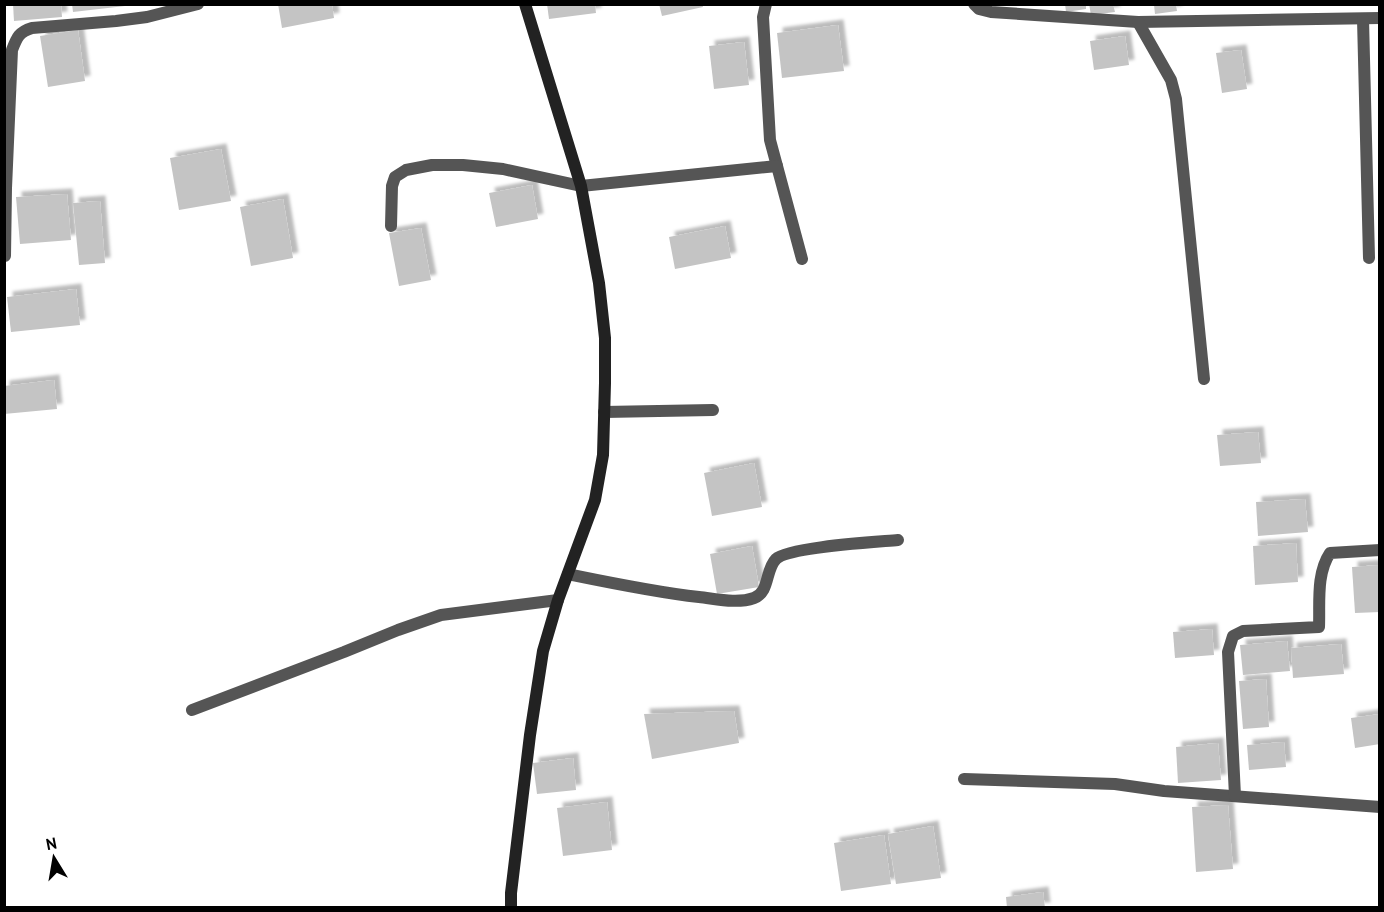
<svg xmlns="http://www.w3.org/2000/svg" width="1384" height="912" viewBox="0 0 1384 912" font-family="'PT Sans',sans-serif">
<style>
.building{fill:#c4c4c4;filter:url(#shadow)}
.lines{fill:none;stroke-linecap:round;stroke-linejoin:round}
.street{stroke:#555;stroke-width:12}
.secondary{stroke:#222;stroke-width:12}
</style>
<defs>
<filter id="shadow"><feDropShadow dx="5.5" dy="-5.5" stdDeviation="1.5" flood-color="#0004"/></filter>
</defs>
<rect width="100%" height="100%" fill="#fff"/>
<g class="building">
<path d="M13,4H61L62,17L14,21Z"/>
<path d="M72,4H125V6L73,12Z"/>
<path d="M278,4H332L334,18L282,28Z"/>
<path d="M547,4H595L596,13L549,19Z"/>
<path d="M659,4H702L703,7L662,16Z"/>
<path d="M1065,4H1086V9L1066,12Z"/>
<path d="M1089,4H1113L1115,12L1091,15Z"/>
<path d="M1154,5H1176L1177,11L1155,14Z"/>
<path d="M838,25L844,71L782,78L777,33Z"/>
<path d="M78,30L85,81L48,87L40,36Z"/>
<path d="M1125,36L1129,65L1094,70L1090,41Z"/>
<path d="M744,42L749,85L714,89L709,46Z"/>
<path d="M1241,50L1247,89L1222,93L1216,53Z"/>
<path d="M221,149L231,201L179,210L170,158Z"/>
<path d="M532,185L538,219L496,227L489,193Z"/>
<path d="M67,194L71,240L20,244L16,197Z"/>
<path d="M283,199L293,258L251,266L240,207Z"/>
<path d="M100,201L105,263L79,265L73,203Z"/>
<path d="M725,226L731,258L675,269L669,237Z"/>
<path d="M421,228L431,280L399,286L389,233Z"/>
<path d="M76,289L80,325L11,332L7,297Z"/>
<path d="M54,380L57,409L4,414V386Z"/>
<path d="M1258,432L1261,463L1220,466L1217,435Z"/>
<path d="M754,463L762,507L712,516L704,473Z"/>
<path d="M1305,499L1308,532L1258,536L1256,502Z"/>
<path d="M1296,543L1298,582L1255,585L1253,546Z"/>
<path d="M752,546L759,587L717,594L710,554Z"/>
<path d="M1380,565V612L1355,613L1352,567Z"/>
<path d="M1212,629L1214,655L1175,658L1173,632Z"/>
<path d="M1287,641L1290,671L1243,675L1240,645Z"/>
<path d="M1341,644L1344,674L1293,678L1291,648Z"/>
<path d="M1266,679L1269,727L1243,729L1239,681Z"/>
<path d="M734,711L739,743L652,759L644,714Z"/>
<path d="M1380,714V744L1355,748L1351,718Z"/>
<path d="M1284,742L1286,767L1249,770L1247,745Z"/>
<path d="M1218,743L1221,780L1178,783L1176,747Z"/>
<path d="M573,758L576,790L537,794L533,763Z"/>
<path d="M607,802L612,850L563,856L557,808Z"/>
<path d="M1228,805L1233,869L1196,872L1192,807Z"/>
<path d="M933,826L941,878L896,884L888,834Z"/>
<path d="M884,835L891,884L841,891L834,843Z"/>
<path d="M1043,892L1045,908H1007L1006,897Z"/>
</g>
<g class="lines">
<g class="street">
<path d="M766,4L763,17L770,140L802,259"/>
<path d="M974,4L979,9L991,12L1138,22L1380,18"/>
<path d="M1363,19L1369,258"/>
<path d="M1138,22L1171,80L1176,99L1204,379"/>
<path d="M391,226L392,186L395,177L406,170L432,165H463L503,169L581,186L777,166"/>
<path d="M5,256L6,188L12,50C17,37 19,32 32,28L116,21L147,17L198,4"/>
<path d="M604,412L713,410"/>
<path d="M568,574C612,583 655,592 699,597C717,599 737,604 754,598C770,592 765,570 776,559C788,547 876,542 898,540"/>
<path d="M192,710L344,652L398,630L441,615L558,600"/>
<path d="M964,779L1115,784L1164,791L1380,807"/>
<path d="M1235,796L1228,652L1233,636L1243,631L1319,627C1320,603 1316,574 1330,553L1380,550"/>
</g>
<path class="secondary" d="M511,908V893L530,735L543,651L558,600L595,500L603,455L605,383V338L599,283L581,186L525,4"/>
</g>
<rect width="1384" height="912" fill="none" stroke="#000000" stroke-width="12"/>
<g transform="translate(54 858) rotate(349)" stroke="#ffffff" stroke-width="4.5" paint-order="stroke">
<path d="M0-4.5L10 22L0 15L-10 22Z" fill="#000000"/>
<text y="-9" font-size="16" font-weight="bold" text-anchor="middle" fill="#000000">N</text>
</g>
</svg>
